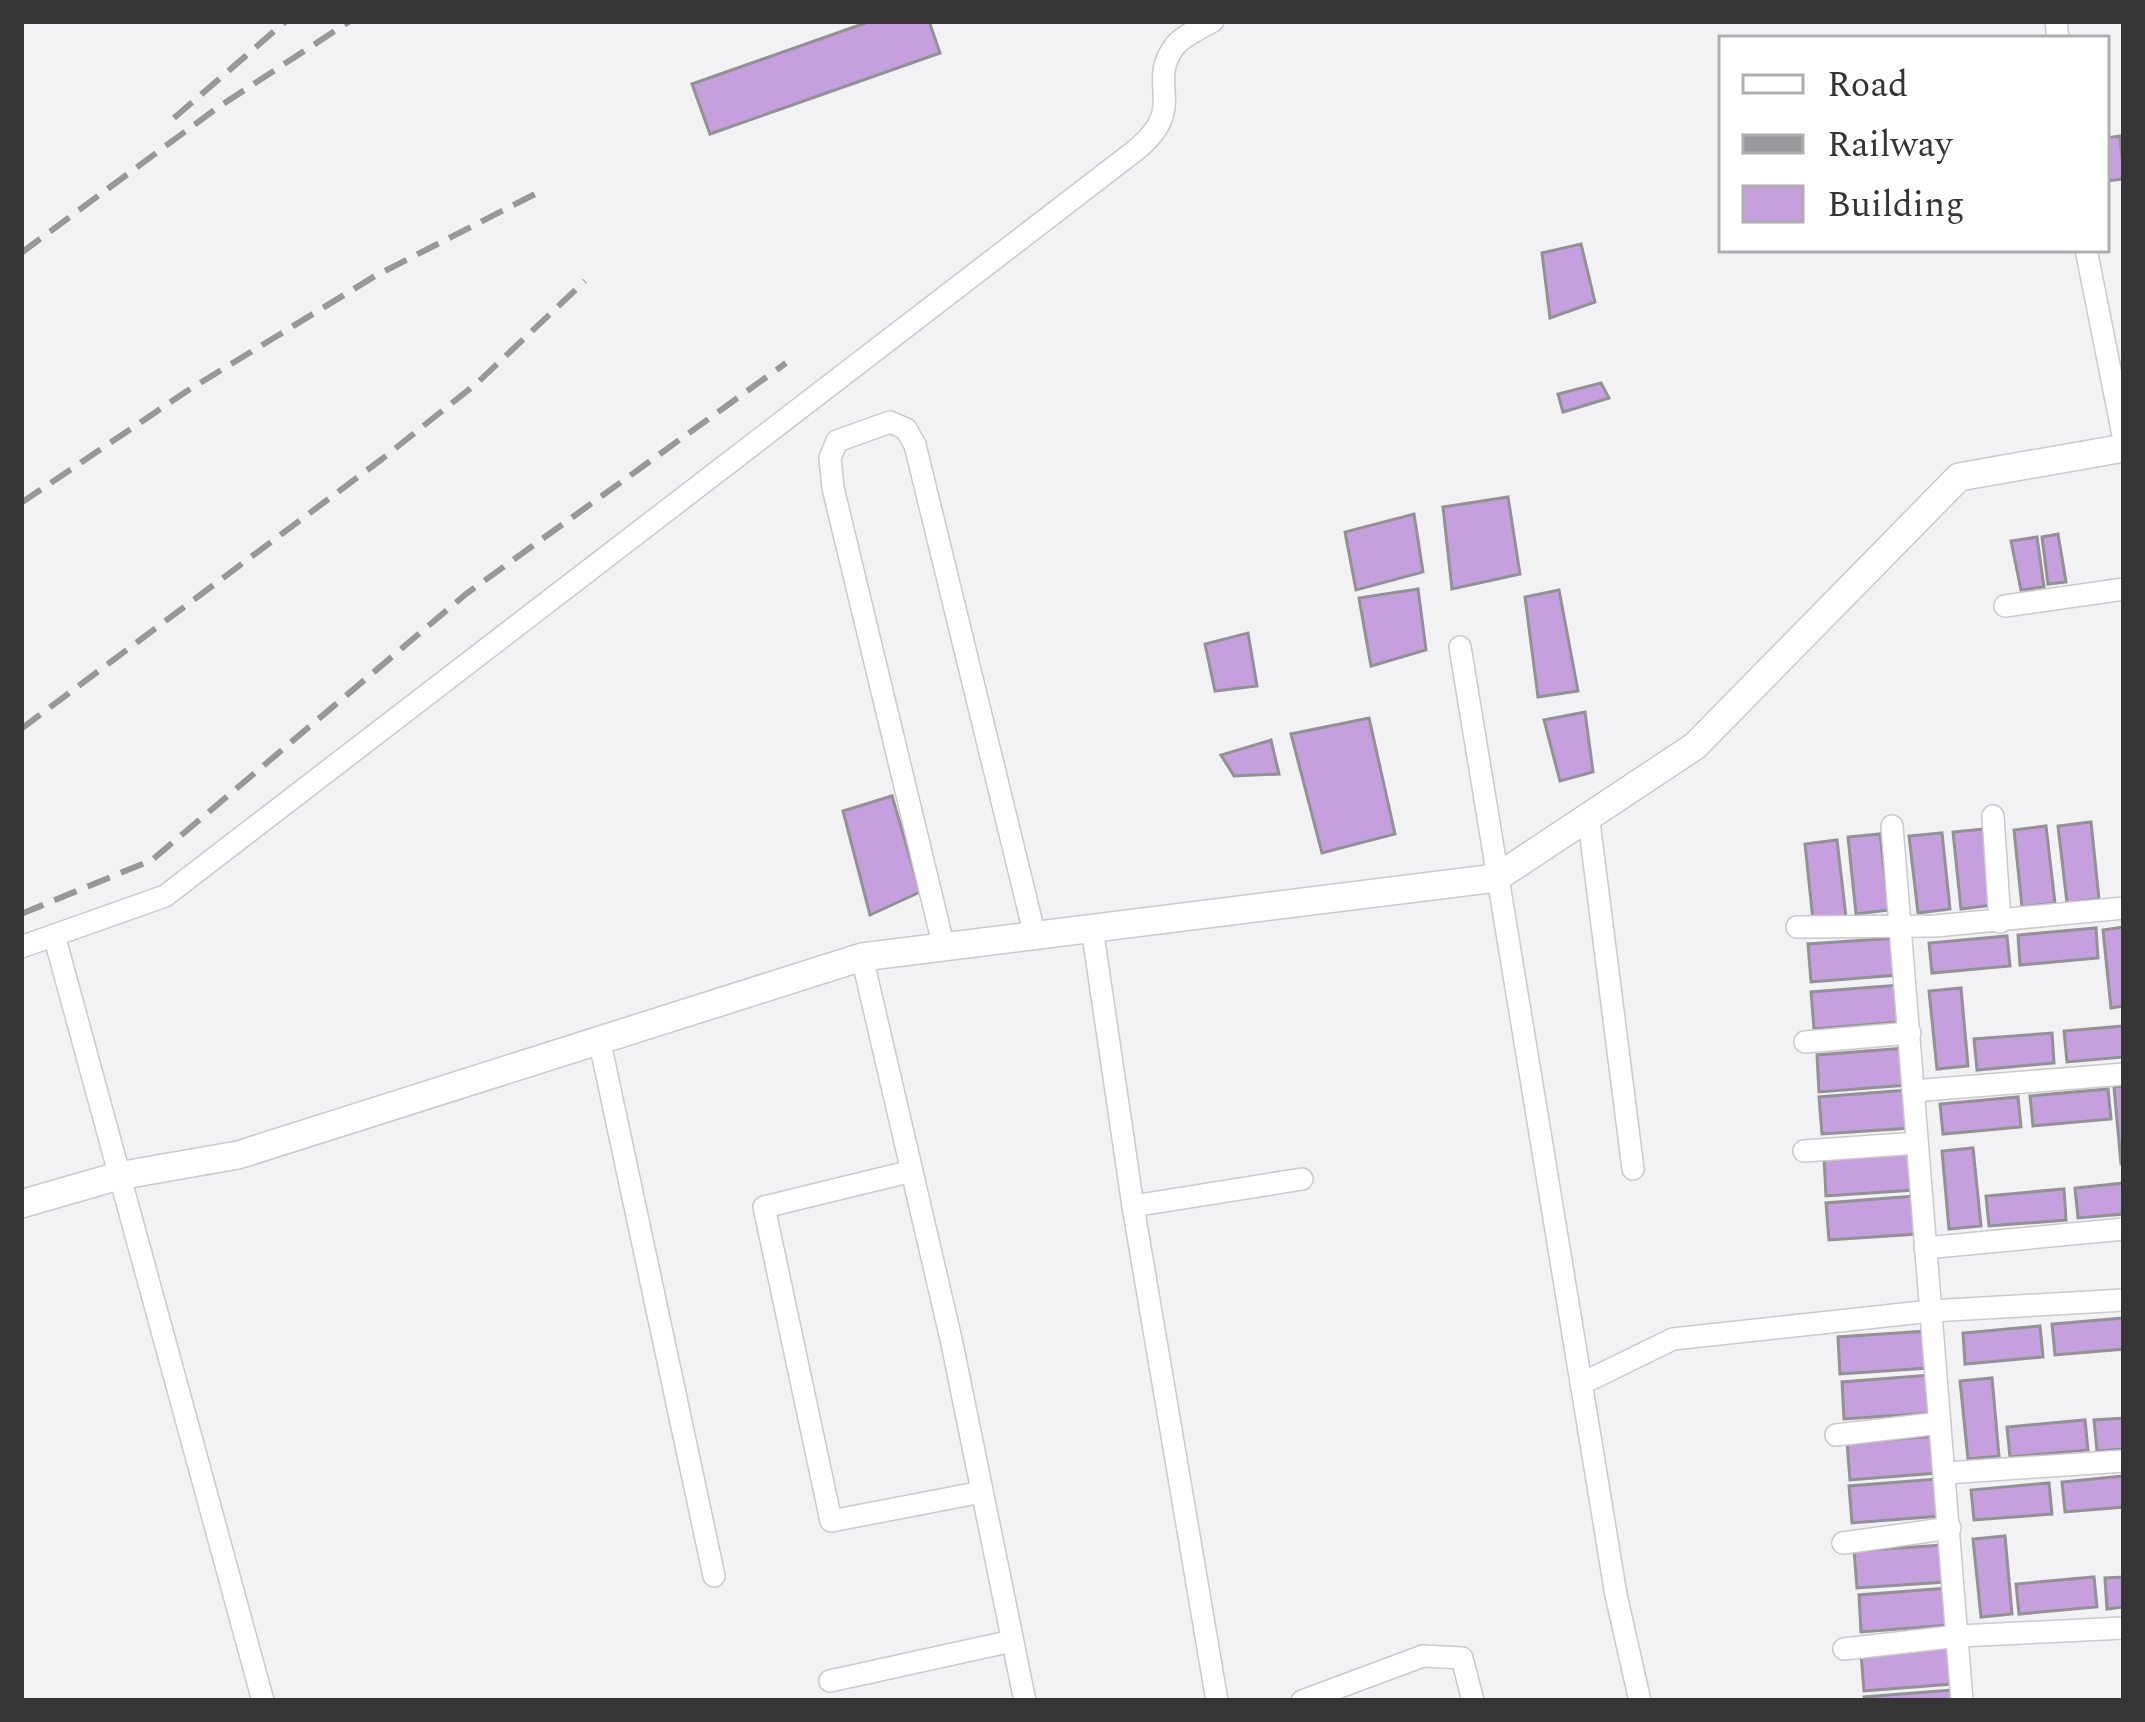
<svg xmlns="http://www.w3.org/2000/svg" width="2145" height="1722" viewBox="0 0 2145 1722" font-family="Spectral,serif">
<style>
.building{fill:#c69fdf;stroke:#929193;stroke-width:3}
.lines{fill:none;stroke-linecap:round;stroke-linejoin:round}
.minor-casing{stroke:#cbc9cc;stroke-width:24}
.tertiary-casing{stroke:#cbc9cc;stroke-width:30}
.minor{stroke:#fff;stroke-width:21}
.tertiary{stroke:#fff;stroke-width:27}
.rail{stroke:#989799;stroke-width:6;stroke-dasharray:24 12;stroke-linecap:butt}
</style>
<rect width="100%" height="100%" fill="#f2f1f3"/>
<g class="building">
<path d="M871,21H929L940,53L710,134L692,84Z"/>
<path d="M2120,136L2124,179L2106,181V138Z"/>
<path d="M1581,244L1595,302L1550,318L1542,253Z"/>
<path d="M1601,383L1609,398L1563,412L1558,394Z"/>
<path d="M1508,497L1520,574L1452,589L1443,507Z"/>
<path d="M1414,514L1423,572L1356,590L1345,532Z"/>
<path d="M2058,534L2066,582L2048,584L2042,537Z"/>
<path d="M2037,537L2044,587L2021,590L2011,541Z"/>
<path d="M1418,589L1426,650L1371,666L1359,598Z"/>
<path d="M1559,590L1578,691L1538,697L1525,597Z"/>
<path d="M1248,633L1257,686L1215,691L1205,644Z"/>
<path d="M1585,712L1593,772L1560,781L1544,720Z"/>
<path d="M1369,718L1395,834L1322,853L1291,734Z"/>
<path d="M1271,740L1279,774L1234,776L1221,755Z"/>
<path d="M892,796L920,892L870,915L843,811Z"/>
<path d="M2091,822L2099,899L2067,903L2058,826Z"/>
<path d="M2046,826L2055,903L2022,907L2014,830Z"/>
<path d="M1985,829L1993,905L1961,909L1953,832Z"/>
<path d="M1942,833L1950,909L1918,913L1909,836Z"/>
<path d="M1880,834L1889,910L1856,914L1848,837Z"/>
<path d="M1837,840L1846,917L1813,920L1805,844Z"/>
<path d="M2124,927V1006L2111,1008L2103,930Z"/>
<path d="M2096,928L2098,958L2020,965L2018,935Z"/>
<path d="M2007,936L2010,966L1932,973L1929,943Z"/>
<path d="M1896,938L1898,975L1811,982L1808,944Z"/>
<path d="M1899,985L1901,1022L1814,1029L1811,992Z"/>
<path d="M1961,988L1968,1066L1937,1069L1929,991Z"/>
<path d="M2124,1026V1057L2067,1062L2064,1031Z"/>
<path d="M2052,1033L2054,1063L1977,1070L1974,1039Z"/>
<path d="M1904,1048L1907,1085L1819,1092L1817,1055Z"/>
<path d="M2124,1086V1164H2121L2114,1087Z"/>
<path d="M2108,1089L2111,1119L2033,1126L2030,1096Z"/>
<path d="M1907,1090L1910,1128L1822,1134L1819,1097Z"/>
<path d="M2018,1097L2021,1127L1943,1134L1940,1104Z"/>
<path d="M1973,1148L1981,1226L1949,1229L1942,1151Z"/>
<path d="M1911,1153L1914,1190L1826,1196L1824,1159Z"/>
<path d="M2124,1183V1214L2078,1218L2075,1188Z"/>
<path d="M2064,1189L2066,1220L1989,1226L1986,1196Z"/>
<path d="M1914,1196L1917,1234L1829,1240L1826,1203Z"/>
<path d="M2124,1318V1349L2055,1355L2052,1324Z"/>
<path d="M2040,1326L2043,1357L1965,1364L1963,1333Z"/>
<path d="M1926,1331L1928,1368L1840,1374L1838,1337Z"/>
<path d="M1930,1375L1932,1413L1844,1419L1842,1382Z"/>
<path d="M1992,1378L1999,1456L1968,1459L1960,1381Z"/>
<path d="M2124,1418V1449L2097,1451L2094,1420Z"/>
<path d="M2085,1420L2088,1450L2010,1457L2007,1427Z"/>
<path d="M1935,1436L1937,1473L1850,1480L1847,1443Z"/>
<path d="M2124,1476V1507L2065,1512L2062,1482Z"/>
<path d="M1937,1479L1940,1516L1852,1523L1849,1486Z"/>
<path d="M2049,1483L2052,1514L1974,1520L1971,1490Z"/>
<path d="M2005,1536L2012,1614L1981,1617L1973,1539Z"/>
<path d="M1942,1545L1945,1582L1857,1588L1854,1551Z"/>
<path d="M2094,1577L2097,1607L2019,1614L2016,1584Z"/>
<path d="M2124,1577V1607L2107,1609L2105,1578Z"/>
<path d="M1947,1588L1949,1625L1861,1632L1859,1595Z"/>
<path d="M1949,1647L1952,1684L1864,1691L1861,1654Z"/>
<path d="M1951,1690L1952,1701H1864V1697Z"/>
</g>
<g class="lines">
<g class="minor-casing">
<g id="minor">
<path d="M2056,21L2058,39"/>
<path d="M2086,249L2124,440"/>
<path d="M2005,606L2124,589"/>
<path d="M1460,647L1616,1595L1640,1701"/>
<path d="M1588,814L1633,1169"/>
<path d="M1993,816L2000,922"/>
<path d="M1892,826L1962,1701"/>
<path d="M1797,927L1935,926L2124,908"/>
<path d="M1092,928L1133,1206L1217,1701"/>
<path d="M54,935L263,1701"/>
<path d="M21,947L165,896L1136,150C1189,106 1146,86 1174,47C1182,36 1201,28 1213,21"/>
<path d="M944,948L833,488L830,458L837,441L890,422L906,429L915,445L1035,936"/>
<path d="M862,957L951,1339L1025,1701"/>
<path d="M1805,1042L1910,1033"/>
<path d="M600,1043L714,1576"/>
<path d="M1913,1091L2124,1074"/>
<path d="M1804,1151L1917,1143"/>
<path d="M912,1171L764,1207L831,1521L982,1492"/>
<path d="M1133,1206L1302,1179"/>
<path d="M1925,1248L2124,1229"/>
<path d="M1581,1384L1673,1339L1931,1311L2124,1300"/>
<path d="M1836,1435L1940,1423"/>
<path d="M1946,1473L2124,1461"/>
<path d="M1843,1543L1950,1528"/>
<path d="M1844,1649L1959,1636L2124,1628"/>
<path d="M830,1681L1012,1641"/>
<path d="M1302,1701L1423,1656L1462,1658L1473,1701"/>
</g>
</g>
<g class="tertiary-casing">
<path id="tertiary" d="M21,1204L118,1176L238,1155L862,957L1496,878L1695,746L1959,477L2124,448"/>
</g>
<use href="#minor" class="minor"/>
<use href="#tertiary" class="tertiary"/>
<g class="rail">
<path d="M174,118L286,21"/>
<path d="M21,253L217,108L350,21"/>
<path d="M21,503L187,391L375,276L543,190"/>
<path d="M21,729L382,459L477,383L585,281"/>
<path d="M21,914L152,860L466,594L786,363"/>
</g>
</g>
<rect width="2145" height="1722" fill="none" stroke="#363536" stroke-width="48"/>
<rect x="1719" y="36" width="390" height="216" fill="#ffffff" stroke="#afaeaf" stroke-width="3"/>
<rect x="1743" y="75" width="60" height="18" fill="#ffffff" stroke="#afaeaf" stroke-width="3"/>
<text x="1827" y="96" font-size="36" fill="#363536">Road</text>
<rect x="1743" y="135" width="60" height="18" fill="#989799" stroke="#afaeaf" stroke-width="3"/>
<text x="1827" y="156" font-size="36" fill="#363536">Railway</text>
<rect x="1743" y="186" width="60" height="36" fill="#c69fdf" stroke="#afaeaf" stroke-width="3"/>
<text x="1827" y="216" font-size="36" fill="#363536">Building</text>
</svg>
